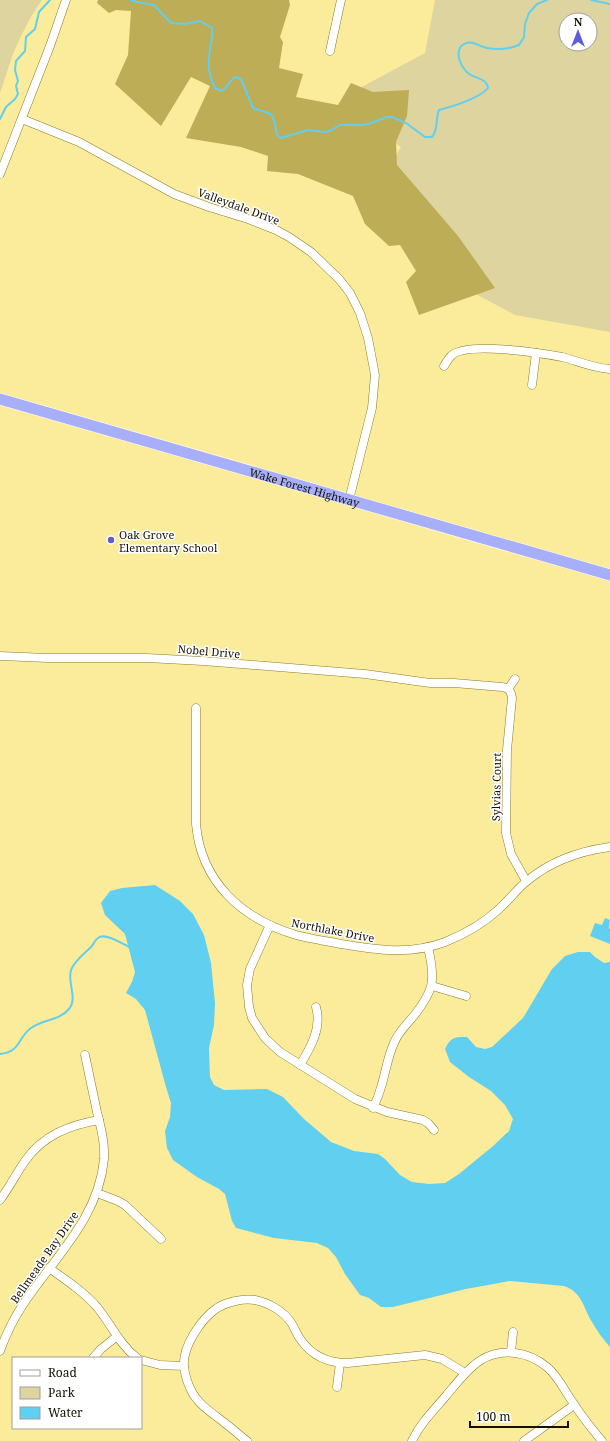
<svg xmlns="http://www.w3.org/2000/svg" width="610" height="1441" viewBox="0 0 610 1441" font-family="'Noto Serif',serif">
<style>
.green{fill:#ddd49f;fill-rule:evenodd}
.forest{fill:#bcad56}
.water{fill:#61cfef}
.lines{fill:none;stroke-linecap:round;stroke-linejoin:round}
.stream{stroke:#61cfef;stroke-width:2}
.minor-casing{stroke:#8a7c2a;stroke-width:9}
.highway-casing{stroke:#fff;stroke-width:12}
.minor{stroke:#fff;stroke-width:8}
.highway{stroke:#a7aefa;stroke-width:11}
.poi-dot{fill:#5f5dd6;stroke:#fff;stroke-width:1.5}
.labels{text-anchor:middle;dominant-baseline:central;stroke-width:3;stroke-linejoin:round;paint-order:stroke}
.street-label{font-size:11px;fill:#141000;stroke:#fff}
.poi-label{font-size:11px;fill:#141000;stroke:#fff;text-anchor:start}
</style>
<rect width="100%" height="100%" fill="#fbec9b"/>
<g class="green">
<path d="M0,0H42C30,16 21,36 13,54C8,67 5,80 0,93Z"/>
<path d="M435,0H610V332L515,315L457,284L362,212L401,147L343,107L356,90L425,53ZM566,20H590V44H566Z"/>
</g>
<path class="forest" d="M98,0H289L290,5L280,37L283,42L279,68L303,74L296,97L338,105L351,83L373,92L409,90L407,116L396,142L397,165L458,236L495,288L419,315L406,282L416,271L400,245L389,246L365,224L353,196L298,174L267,171L268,156L241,147L186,138L210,86L191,77L161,126L115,84L128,55L131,11L116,10L109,13L97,3Z"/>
<g class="water">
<path d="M155,885L180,901L193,914L204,935L211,963L215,1003L214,1025L209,1048L210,1077L214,1085L224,1090L267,1089L283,1097L304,1119L331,1142L354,1151L378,1154L385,1159L400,1175L412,1182L429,1184L445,1183L459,1174L493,1146L509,1131L513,1119L505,1105L491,1091L469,1077L450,1062L445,1049C451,1037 454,1037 467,1037L476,1047L485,1049L492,1047L523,1018L552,969L565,956L578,952H590L595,957L604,963L610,962V1347C603,1339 597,1331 592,1322C583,1307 582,1292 564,1286L510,1281L466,1289L393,1307H381L369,1298L360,1295L345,1274L336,1257L328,1248L317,1243L274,1238L236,1228L232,1221L225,1194L219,1189L197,1177L173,1160L167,1148L165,1131L170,1117L171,1103L166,1087L145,1010L136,999L126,993L132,982L135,972L125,934L105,915L101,903L110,891L122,888Z"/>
<path d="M605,918L610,920L609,928L610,929V944L590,936L595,923L602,925Z"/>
</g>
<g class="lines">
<g class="stream">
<path d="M131,0L137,2L154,5L171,23L184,24L200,21L212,28C213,39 209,49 209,60C208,69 211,80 215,88L222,91C228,87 229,81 235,77L241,79L253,108L271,114L274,120L277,135L281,138L308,130L323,132L330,131L340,125H364L374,122L387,117H392L406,123L425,137H432C439,129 435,119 439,110C452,107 480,98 488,88C487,78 474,78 469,74C461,67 455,55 461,46C471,38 477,46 487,48C498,50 509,49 519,45L524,37L525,24L529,13L537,4L547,0"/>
<path d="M591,0L610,4"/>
<path d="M0,119L6,107L15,99L18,94L16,86L18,81L15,70L16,61L25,51L26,37L35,29L39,12L50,0"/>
<path d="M0,1054C21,1052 18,1037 31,1028C43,1019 59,1021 69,1009C78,998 67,983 71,970C75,960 83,955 91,947C93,945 95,940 98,938C105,932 123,944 129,947"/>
</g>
<g class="minor-casing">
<g id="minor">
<path d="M330,51L341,0"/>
<path d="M22,119L79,142L174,194L209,207L248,219L276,230L289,237L311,252L339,279L350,293L360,313L368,338L375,375L372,408L349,500"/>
<path d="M0,174L50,46L66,0"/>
<path d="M444,366C446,363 448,359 451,356C465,341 542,353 562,357C578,361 593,368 610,369"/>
<path d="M532,385L536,353"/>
<path d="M0,656L48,658H147L203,661L365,674L430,683H454L502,687C509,688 511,691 512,698L507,750L506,833L511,854L526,881"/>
<path d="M508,689L515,679"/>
<path d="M196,708V824C201,882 242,919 296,935C311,939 326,941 341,944C376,950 411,955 445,942C465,934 484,923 499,909C509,900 517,889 527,881C551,861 580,851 610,847"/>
<path d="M270,925L250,969L247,985L249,1007L252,1018L265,1038L280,1052L355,1099L387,1112L423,1120L428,1123L434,1130"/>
<path d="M432,986L466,996"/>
<path d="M300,1065C311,1047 322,1028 316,1007"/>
<path d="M373,1108C377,1100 380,1092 382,1084C386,1070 388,1056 394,1043C398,1033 405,1026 412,1018C434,991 436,981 428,947"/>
<path d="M97,1193L118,1201L125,1205L161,1239"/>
<path d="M0,1200C9,1188 16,1174 25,1161C43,1135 70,1125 99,1120"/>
<path d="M49,1268C66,1280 84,1292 97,1307C111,1324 119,1344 137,1358"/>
<path d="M0,1351C6,1334 14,1318 24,1303C55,1257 99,1217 104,1159C105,1143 101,1128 97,1112C93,1093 89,1074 85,1055"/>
<path d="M511,1352L513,1332"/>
<path d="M93,1358L101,1349L116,1337"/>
<path d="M141,1360L160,1365L184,1366"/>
<path d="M337,1387L340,1363"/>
<path d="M247,1441C240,1436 233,1429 226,1424C214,1414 198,1405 191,1390C188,1384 185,1375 184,1367C182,1347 201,1319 217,1308C227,1302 243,1298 255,1300C269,1303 284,1311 292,1324C295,1329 297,1335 301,1340C312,1356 329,1363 348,1363L425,1355L442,1359L465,1373"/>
<path d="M412,1441C420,1424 433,1411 445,1397C456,1384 467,1369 481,1360C502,1347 529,1352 547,1367C559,1377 565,1392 574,1404C582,1417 592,1429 602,1441"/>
<path d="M524,1441L574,1405"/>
</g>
</g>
<g class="highway-casing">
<g id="highway">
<path id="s1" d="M0,399L610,575"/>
</g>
</g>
<use href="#minor" class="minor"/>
<use href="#highway" class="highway"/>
</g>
<circle class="poi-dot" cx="111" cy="540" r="4"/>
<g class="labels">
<g class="street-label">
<text transform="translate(239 206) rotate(20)">Valleydale Drive</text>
<text stroke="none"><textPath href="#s1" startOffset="317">Wake Forest Highway</textPath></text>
<text transform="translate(209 651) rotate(5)">Nobel Drive</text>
<text transform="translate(496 787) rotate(-89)">Sylvias Court</text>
<text transform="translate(333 930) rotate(11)">Northlake Drive</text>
<text transform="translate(44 1257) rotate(-55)">Bellmeade Bay Drive</text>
</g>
<g class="poi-label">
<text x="119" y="534">Oak Grove<tspan x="119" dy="13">Elementary School</tspan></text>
</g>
</g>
<rect x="12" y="1357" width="130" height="72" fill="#ffffff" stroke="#a19f99"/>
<rect x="20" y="1370" width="20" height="6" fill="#ffffff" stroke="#a19f99"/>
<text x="48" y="1377" font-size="12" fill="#141000">Road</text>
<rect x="20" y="1387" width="20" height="12" fill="#ddd49f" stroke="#a19f99"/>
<text x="48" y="1397" font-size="12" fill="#141000">Park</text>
<rect x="20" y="1407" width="20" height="12" fill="#61cfef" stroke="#a19f99"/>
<text x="48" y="1417" font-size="12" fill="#141000">Water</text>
<g transform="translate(578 32)"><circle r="19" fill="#ffffff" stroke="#a19f99"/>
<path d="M0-3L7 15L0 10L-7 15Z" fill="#5f5dd6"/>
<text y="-6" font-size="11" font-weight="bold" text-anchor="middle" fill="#141000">N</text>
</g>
<path d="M470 1421v6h98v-6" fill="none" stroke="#141000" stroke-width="2"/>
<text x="476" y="1421" font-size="12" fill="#141000" stroke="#ffffff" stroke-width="3" paint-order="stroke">100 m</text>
</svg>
